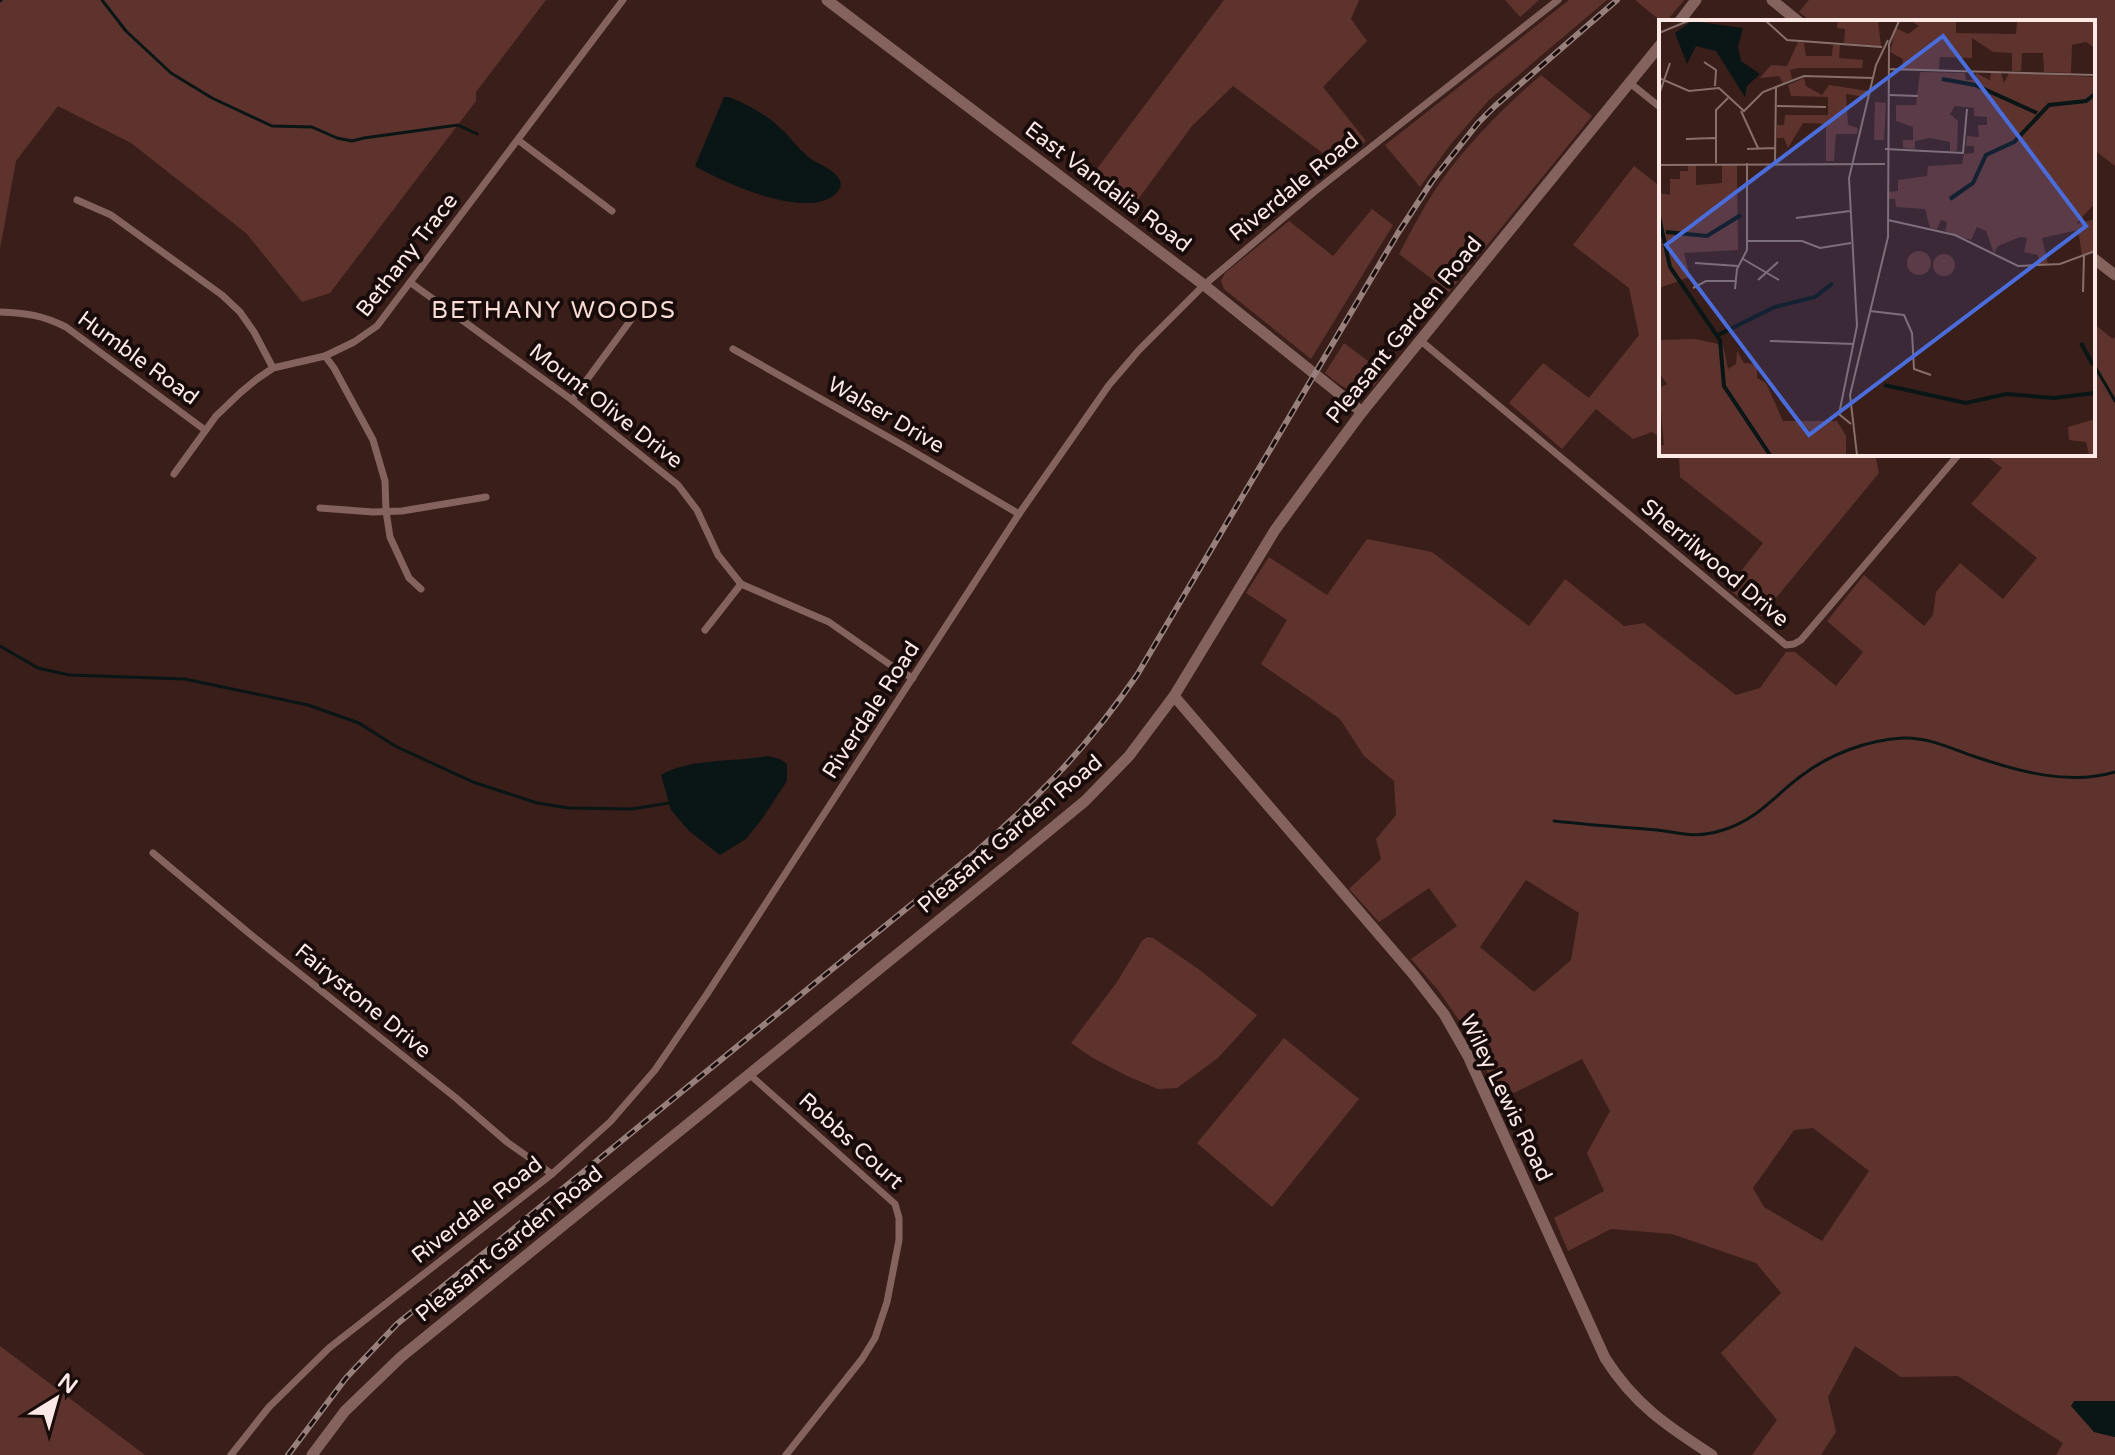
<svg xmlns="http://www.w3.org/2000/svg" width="2115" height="1455" viewBox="0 0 2115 1455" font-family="'Varela Round',sans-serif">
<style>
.green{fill:#5f332d;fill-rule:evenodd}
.water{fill:#091615}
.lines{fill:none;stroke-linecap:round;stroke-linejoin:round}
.stream{stroke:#091615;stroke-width:3}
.street{stroke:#84635e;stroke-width:7}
.secondary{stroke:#84635e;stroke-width:11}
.rail-casing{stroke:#977f7b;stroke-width:6}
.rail{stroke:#180c0a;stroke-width:3;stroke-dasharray:9;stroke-linecap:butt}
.labels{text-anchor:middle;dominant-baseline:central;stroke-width:8;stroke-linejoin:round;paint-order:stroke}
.street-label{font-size:22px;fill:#fce8e5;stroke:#180c0a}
.neighbourhood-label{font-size:24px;letter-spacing:2px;fill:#fbddd7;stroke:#180c0a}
.inset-river{fill:none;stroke:#091615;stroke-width:4}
.inset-road{fill:none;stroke:#876f6b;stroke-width:2}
.view{fill:#4a6ddb;fill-opacity:0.15;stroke:#4a6ddb;stroke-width:4}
.inset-edge{fill:none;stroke:#fce8e5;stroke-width:4}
</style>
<rect width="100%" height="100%" fill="#391e1a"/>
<g class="green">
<path d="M0,0H546L476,92V101L330,293L302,302L246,233L131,143L58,106L16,161L0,249Z"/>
<path d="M1224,0H1359L1351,19L1367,41L1323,87L1366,141L1336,163L1233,86L1192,126L1128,213L1087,182Z"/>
<path d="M1505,0H1539L1520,17Z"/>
<path d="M1569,0H1607L1489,100L1450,145L1420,187L1385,145Z"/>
<path d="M1635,0H1684L1666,22H1662Z"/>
<path d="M1809,0H2115V166L2093,149V22H1812L1799,12Z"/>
<path d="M1541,75L1592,116L1449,292L1399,254C1411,231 1424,206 1439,184C1468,143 1503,108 1541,75Z"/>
<path d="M1634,166L1661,187V438L1652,432L1633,439L1596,409L1562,449L1509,403L1543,363L1589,398L1639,335L1629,288L1573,245Z"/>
<path d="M1372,209L1393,225L1311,359L1224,289L1221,281L1225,273L1289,221L1333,256Z"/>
<path d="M2093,323L2113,339L2115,337V1401H2075L2094,1432L2115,1437V1455H2056L2063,1443L1958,1376L1901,1377L1855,1346L1828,1397L1836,1432L1821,1455H1752L1777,1420L1721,1353L1781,1293L1756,1263L1672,1234L1611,1229L1568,1251L1554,1218L1604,1191L1587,1153L1610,1111L1582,1059L1502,1099L1459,1020L1438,990L1411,959L1457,926L1429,888L1379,922L1349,889L1381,859L1376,839L1396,815L1394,781L1364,756L1340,719L1261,664L1287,620L1246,593L1269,557L1327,595L1367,539L1432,552L1529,626L1565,579L1624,626L1644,623L1736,695L1760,688L1786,652H1795L1836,686L1863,652L1827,621L1864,575L1924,626L1933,615L1936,592L1960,563L2003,599L2037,558L1971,504L2002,468L1984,454H2093ZM1526,880L1579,913L1571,960L1534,992L1480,947ZM1813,1128L1869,1171L1822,1241L1764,1207L1753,1188L1794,1130Z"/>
<path d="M1344,343L1384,373C1380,378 1376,385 1371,388C1356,401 1337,382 1325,373Z"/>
<path d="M1679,454H1875L1879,473L1761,616L1728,588L1763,543L1680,477Z"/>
<path d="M1147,937L1153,938L1197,968L1257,1015L1218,1058L1177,1088L1158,1089L1127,1076L1093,1058L1071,1043L1117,982L1142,941Z"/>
<path d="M1284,1038L1359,1099L1272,1207L1197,1143Z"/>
<path d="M0,1346L145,1455H0Z"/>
</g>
<g class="water">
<path d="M724,97C731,97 734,99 741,102C754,109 766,115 777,125C789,135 799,150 811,159C820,165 837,171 840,181C843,188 837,192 833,196C802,218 724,183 695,166Z"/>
<path d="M768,756L780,759L787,764V781L762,819L746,839L720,855L689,831L671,810L661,775C689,758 735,762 768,756Z"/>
<path d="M2074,1401H2115V1437L2094,1432L2071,1406Z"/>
</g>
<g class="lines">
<g class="stream">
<path d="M102,0L126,31L171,73L212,98L272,126L312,127L337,138L352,141L364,138L458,125L477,134"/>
<path d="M0,1L1,0"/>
<path d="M2093,363L2115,401"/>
<path d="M0,646L38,668L69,675L185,679L308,705L359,723L395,746L473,782L537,803L569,808L632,809L669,803"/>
<path d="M1554,821C1588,825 1623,827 1657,830C1684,833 1694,839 1723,830C1757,820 1774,796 1801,776C1830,754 1867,740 1903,738C1927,737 1950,748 1973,756C2017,771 2069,786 2115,772"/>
</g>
<g class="street">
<path d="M1630,83L1661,108"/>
<path d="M518,140L612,211"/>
<path d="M77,200L111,215L222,295L240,312L254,332L273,368"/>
<path d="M411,283L572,400L678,485L697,510L718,555L741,584L829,622L899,671L913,678"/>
<path d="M0,312C26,313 42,315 66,327L205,430"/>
<path d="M1421,341L1786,645L1794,644L1801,640L1959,454"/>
<path d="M733,349L904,446L1019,514"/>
<path d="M325,356L334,368L373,440L385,481L386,511L390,537L409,578L421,589"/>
<path d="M572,400L644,302"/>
<path d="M174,474L216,416L240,393L257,379L273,368L325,356L354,342L377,326L623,0"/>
<path d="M320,508L373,512L402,511L486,497"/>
<path d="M705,630L741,584"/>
<path d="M153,853L250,934L456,1098L507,1142L552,1174"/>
<path d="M749,1074L895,1204L899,1218V1240L887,1302L875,1338L862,1359L786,1455"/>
<path d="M231,1455L269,1407L329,1348L552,1174L610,1122L655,1070L707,994L1019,514L1109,385L1139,350L1204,285L1314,192L1558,0"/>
</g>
<g class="secondary">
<path d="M827,0L1204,285L1362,412"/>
<path d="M1772,0L1799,22"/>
<path d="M1679,22L1696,0"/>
<path d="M2093,258L2115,275"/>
<path d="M1174,696L1413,974L1444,1014L1468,1056L1605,1358C1634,1404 1667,1426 1712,1455"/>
<path d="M312,1455L345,1411L401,1357L1011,862L1085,801L1129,756L1174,696L1275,530L1313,478L1362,412L1661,44"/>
</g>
<g class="rail-casing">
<path id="rail" d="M288,1455L346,1378L397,1324L977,851C1041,795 1089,745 1137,675L1398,233L1432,181L1478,123L1495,106L1617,0"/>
</g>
<use href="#rail" class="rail"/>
</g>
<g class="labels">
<g class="street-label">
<text transform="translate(1108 187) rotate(37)">East Vandalia Road</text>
<text transform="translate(1294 187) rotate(-39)">Riverdale Road</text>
<text transform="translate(407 255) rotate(-52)">Bethany Trace</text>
<text transform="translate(1404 330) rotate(-51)">Pleasant Garden Road</text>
<text transform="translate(138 358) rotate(36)">Humble Road</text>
<text transform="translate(606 406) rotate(38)">Mount Olive Drive</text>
<text transform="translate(886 415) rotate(30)">Walser Drive</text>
<text transform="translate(1715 563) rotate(40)">Sherrilwood Drive</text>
<text transform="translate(871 710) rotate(-57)">Riverdale Road</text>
<text transform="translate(1010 834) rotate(-40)">Pleasant Garden Road</text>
<text transform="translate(363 1001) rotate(39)">Fairystone Drive</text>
<text transform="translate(1506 1098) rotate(64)">Wiley Lewis Road</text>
<text transform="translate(851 1141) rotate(42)">Robbs Court</text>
<text transform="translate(477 1210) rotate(-38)">Riverdale Road</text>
<text transform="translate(509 1244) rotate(-39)">Pleasant Garden Road</text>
</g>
<g class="neighbourhood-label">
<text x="554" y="310">BETHANY WOODS</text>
</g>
</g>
<g transform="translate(1659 20)">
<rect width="436" height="436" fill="#391e1a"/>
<path d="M179,1H219L222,26L185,23L186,9L178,8ZM252,1H297V13L357,14L358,2L436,1V28L427,22L413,25L412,53L385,52L384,33H363L362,51H353V33L334,32L313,18V38L281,37L280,50L243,49L244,39L231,32L237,8L249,14L260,6ZM139,22L145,23L147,36H173L174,25H181L180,38L204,40L203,48H139L131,50L133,59L124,63L120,56L101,58L112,45L128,46ZM261,52L306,53L307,60H316L317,53L331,60L332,53H342L345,63L350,53L436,57V183L417,204L436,199V230L423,235L419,210L383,218L389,244H380L379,235L365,232L368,218L361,217L339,226L335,234L327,211L318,207L312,220L286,211L288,202L282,200L278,209L271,208L266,189L237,187L236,179H228V172L239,171V160L268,156L269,146L303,144L305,134L315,133V126H307L308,116L320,117L319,105H328V97L315,96V88L296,86L291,94L299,101L298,131H291V122L271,118L256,121V129L244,128V120H254V107L237,101V85H257ZM145,58L147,66L163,75L170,65L209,71L207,77L187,74L189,105L199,108L198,114H177L175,141H167V104L144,103L129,128L125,118H118V105H125L126,95H169V77L132,76L129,65ZM216,82L227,83L225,120H215ZM29,144H37V165L63,163V144L78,145L79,230L25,233L31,257L0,268V173L11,175V159H21V151H29ZM248 243a12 12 0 1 1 24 0a12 12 0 1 1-24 0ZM274 245a11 11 0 1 1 22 0a11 11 0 1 1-22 0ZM36,319L64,325L69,349L77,344L78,331L85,343L98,344V358L107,363L124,401H178L187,416V435H0V426L5,425L0,368L8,364L0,353V320ZM436,399V435H430L427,422L410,420L409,407Z" fill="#5f332d"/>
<path d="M33,1L84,8L79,27L82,41L101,54L88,66L86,77L57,31L37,26L28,44L16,13Z" fill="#091615"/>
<path class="inset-river" d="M283,59L316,65L378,93M291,179L314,163L327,135L355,122L390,85L427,81L436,74M0,197L11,247L61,320L65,366L111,435M7,212L48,216L82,195M59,315L116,287L156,277L174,263M422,323L434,345M225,365L307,383L347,374L395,378L436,373"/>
<path class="inset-road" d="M107,1L128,20L223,27M0,13L29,1M45,42L57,50L56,66M229,49L436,55M0,58L30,71L60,68L85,91L104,72L145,56L214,58M1,72L11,43M231,75L259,76M118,86L167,87M82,91L99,128M27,119L56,118M88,129L116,128M226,129L304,133L308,89M57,143V90L69,78M116,143L117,66M0,145L226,144M137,198L191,191M229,200L296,215L359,246L401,244L436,231M88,221H143L161,228L192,223M84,239L120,260M36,243L79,246M99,260L119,242M34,268L47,261H76M76,269L78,249L88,230V143M424,272L425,236M211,291L245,295L253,313L255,349L272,355M111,321L195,324M192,404L180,394L198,306L190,158L217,45L229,20M198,435L191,375L229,217L230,24L240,1"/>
<path class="view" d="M284,16L427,206L150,415L7,225Z"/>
<rect width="436" height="436" class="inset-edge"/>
</g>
<g transform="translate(56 1399) rotate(37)" stroke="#180c0a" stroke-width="6" paint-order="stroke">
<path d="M0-6L14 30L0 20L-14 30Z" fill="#fce8e5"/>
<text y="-12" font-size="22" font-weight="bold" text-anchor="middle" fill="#fce8e5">N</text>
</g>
</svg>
